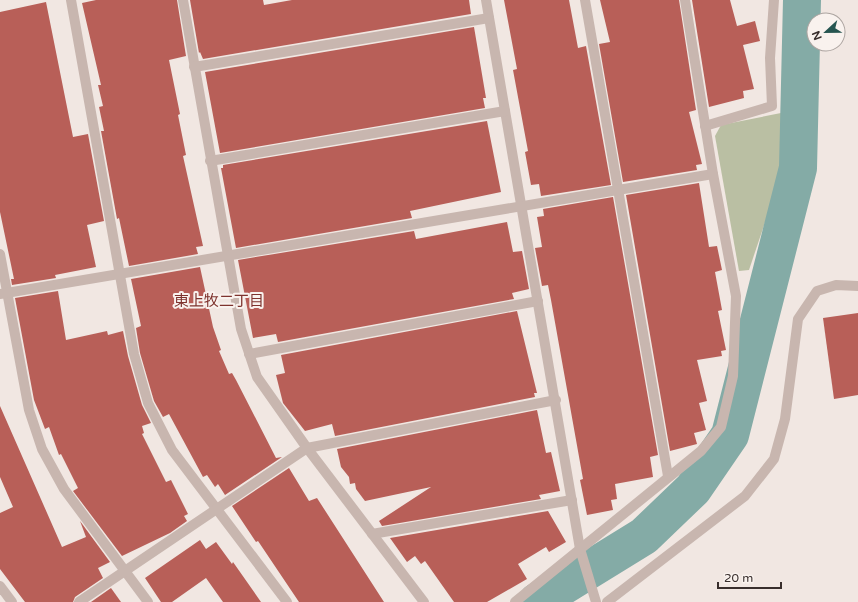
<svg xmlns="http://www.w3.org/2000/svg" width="858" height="602" viewBox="0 0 858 602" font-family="'Varela Round','Noto Sans JP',sans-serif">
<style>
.green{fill:#babfa3}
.water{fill:#84aba6}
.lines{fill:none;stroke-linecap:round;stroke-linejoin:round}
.river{stroke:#84aba6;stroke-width:38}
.building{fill:#b85f58}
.minor{stroke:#c8b6af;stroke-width:10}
.tertiary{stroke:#c8b6af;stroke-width:10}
.labels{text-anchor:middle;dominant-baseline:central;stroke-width:4;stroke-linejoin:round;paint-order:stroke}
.neighbourhood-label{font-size:15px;fill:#7e332e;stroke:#f9f2ee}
</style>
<rect width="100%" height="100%" fill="#f1e7e2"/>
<path class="green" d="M786,112L787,157L749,270L739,271L715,136L721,125Z"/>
<path class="water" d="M786,0H806L804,76L784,84Z"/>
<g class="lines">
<path class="river" d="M537,602L644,536L693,489L730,435L798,168L802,0"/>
</g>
<g class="building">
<path d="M96,0H177L186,56L169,60L180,114L178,115L186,155L183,156L203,246L196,247L198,254L129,266L119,218L117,219L101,131H104L99,107L103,106L98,85H101L82,3Z"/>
<path d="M190,0H263L264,5L292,0H469L471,14L203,59L200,52L199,53Z"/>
<path d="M504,0H569L578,48L586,46L611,185L541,196L539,184L531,185L525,152L528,151L513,70L517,69Z"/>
<path d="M600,0H679L696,110L689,112L702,164L696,165L697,170L623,182L599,44L610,42Z"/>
<path d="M692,0H730L737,26L755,21L760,41L743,45L754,89L743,91L744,98L709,107Z"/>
<path d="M46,2L73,137L88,134L104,221L87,225L96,267L55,275L56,278L12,285L11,279H14L0,212V12Z"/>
<path d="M474,27L486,98H483L485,108L220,153L205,72Z"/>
<path d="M487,121L501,192L410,211L412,218L236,248L221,168H223V165Z"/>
<path d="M699,183L709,247L717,246L722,270L715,272L722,310L718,311L726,350L721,351L722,356L697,360L707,401L699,403L706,430L694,433L697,444L670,451L626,195Z"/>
<path d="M613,197L658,455L650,457L653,477L615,484L617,499L611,500L613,510L587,515L580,480L583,479L551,300L548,285L542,286L535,248L542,247L537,217L544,216L543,209Z"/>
<path d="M507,222L513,252L522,251L529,289L512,293L514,299L278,342L276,334L253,338L238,260L414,231L416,239Z"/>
<path d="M200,267L213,327L221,350L219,351L229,374L232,373L236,380L276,458L282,457L225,495L218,484L215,487L207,475L203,477L169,414L163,417L154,401L140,353L136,328L141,326L131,279Z"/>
<path d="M58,291L66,340L107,331L108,335L123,331L128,356L142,405L151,423L142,426L144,433L142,434L166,482L171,480L188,514L184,516L187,521L170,533L122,556L73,491L78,488L61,454L59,455L49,427L45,429L34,400L15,298Z"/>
<path d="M517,311L537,393H534L535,397L335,436L332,424L305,431L283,403L276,375L285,373L281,355Z"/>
<path d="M858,313V395L834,399L823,318Z"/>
<path d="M0,406L62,547L86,537L80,521L110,562L98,568L103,578L75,597L73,602H25L0,569V513L13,507L0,477Z"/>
<path d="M537,410L546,453L551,452L560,491L539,495L541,499L382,526L379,521L431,487L365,501L356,489L355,483L350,484L349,477L341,467L337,449Z"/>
<path d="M289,468L309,501L317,498L384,602H299L258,541L256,542L232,506Z"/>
<path d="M548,511L566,542L549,552L546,547L518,564L527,579L487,602H454L425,561L421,564L415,556L407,562L390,538Z"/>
<path d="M200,540L206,549L216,542L232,564L233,562L261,602H223L206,578L172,602H161L145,578Z"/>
<path d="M111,588L121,602H91Z"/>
</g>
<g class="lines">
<g class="minor">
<path d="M71,0L134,354L148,403L172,450L287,602"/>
<path d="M183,0L241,329L257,377L307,448L424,602"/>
<path d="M486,0L580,549L596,602"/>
<path d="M585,0L668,476"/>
<path d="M194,67L489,18"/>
<path d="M705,126L772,106L770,58L774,0"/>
<path d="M210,161L505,111"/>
<path d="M0,254L29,410L42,449L64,489L148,602"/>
<path d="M0,294L713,174"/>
<path d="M249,354L538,301"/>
<path d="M372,534L572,500"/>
<path d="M0,586L12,602"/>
<path d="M79,602L307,448L556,400"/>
<path d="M515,602L701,451L721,427L733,376L736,296L713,174L685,0"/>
</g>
<path class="tertiary" d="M607,602L745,496L774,459L785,419L798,319L817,291L836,285L858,286"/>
</g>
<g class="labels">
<g class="neighbourhood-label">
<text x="219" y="301">東上牧二丁目</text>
</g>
</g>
<g transform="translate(826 32) rotate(248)"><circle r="19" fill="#f9f2ee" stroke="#aca4a0"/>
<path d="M0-3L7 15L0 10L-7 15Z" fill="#265550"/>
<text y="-6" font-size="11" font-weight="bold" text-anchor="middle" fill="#382e2c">N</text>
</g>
<path d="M718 582v6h63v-6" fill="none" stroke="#382e2c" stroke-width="2"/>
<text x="724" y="582" font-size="12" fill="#382e2c" stroke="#f9f2ee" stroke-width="3" paint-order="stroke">20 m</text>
</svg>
